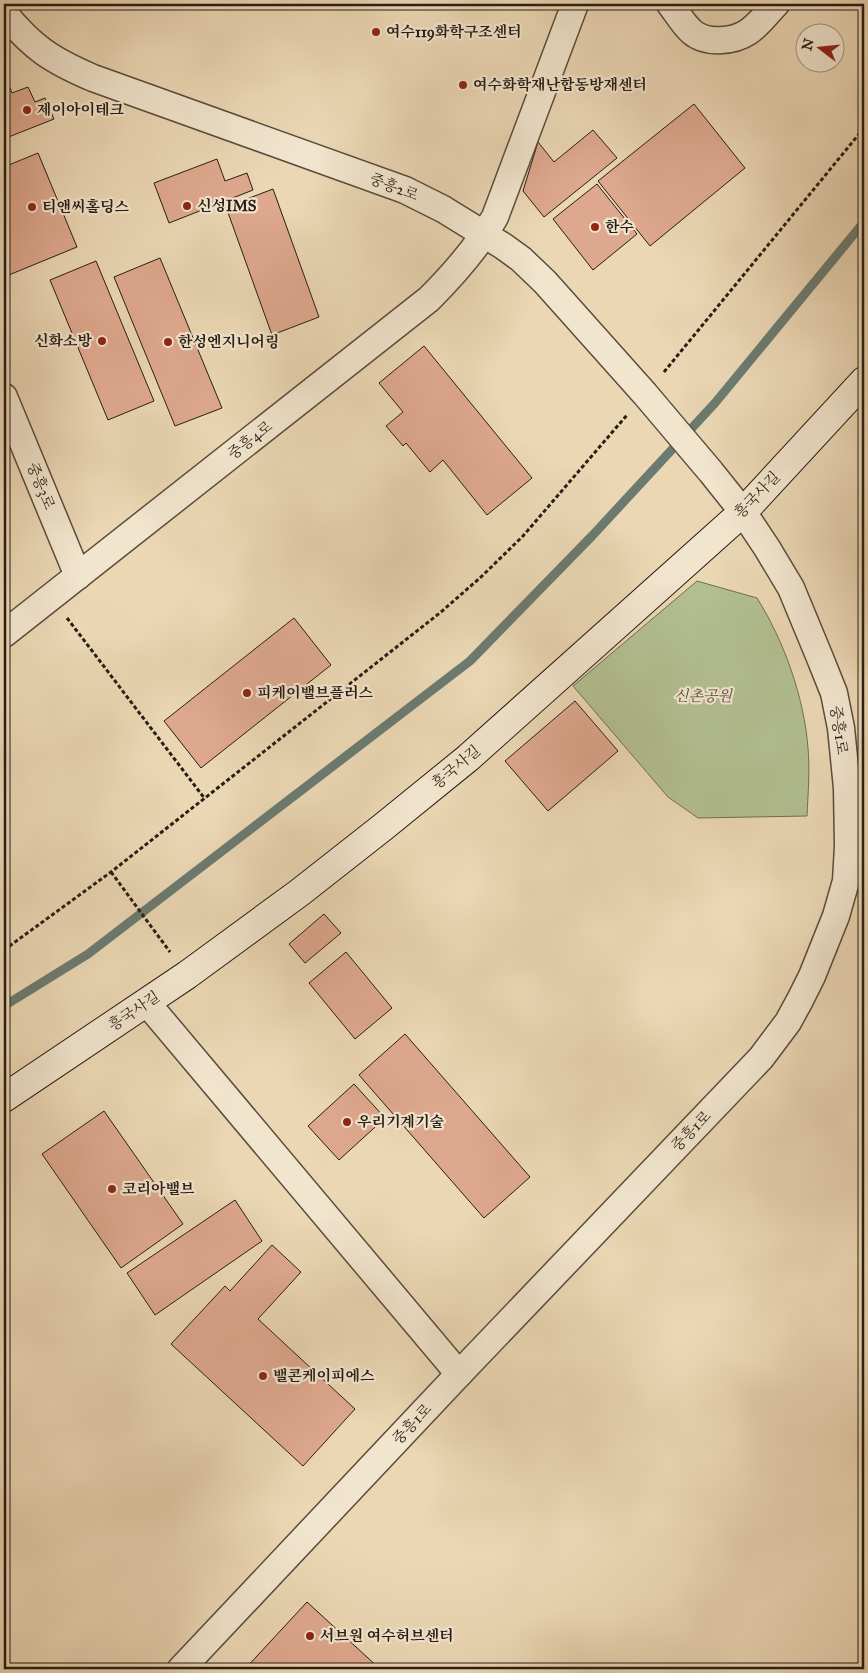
<svg xmlns="http://www.w3.org/2000/svg" width="868" height="1673" viewBox="0 0 868 1673" font-family="'IM FELL Great Primer','Noto Serif KR',serif">
<style>
.green{fill:#b2bf91;stroke:#6d6e53}
.lines{fill:none;stroke-linecap:round;stroke-linejoin:round}
.stream{stroke:#6b7b71;stroke-width:9}
.building{fill:#dea88e;stroke:#281d15}
.street-casing{stroke:#594c3d;stroke-width:29}
.secondary-casing{stroke:#281d15;stroke-width:30}
.path{stroke:#281d15;stroke-width:3;stroke-dasharray:4 2.5;stroke-linecap:butt}
.street{stroke:#f2e5ce;stroke-width:26}
.secondary{stroke:#f2e5ce;stroke-width:28}
.poi-dot{fill:#8f2418;stroke:#f2e5ce;stroke-width:2}
.labels{text-anchor:middle;dominant-baseline:central;stroke-width:4.5;stroke-linejoin:round;paint-order:stroke}
.poi-label{font-size:15px;font-weight:bold;fill:#281d15;stroke:#f2e5ce;text-anchor:start}
.street-label{font-size:15px;fill:#281d15;stroke:#f2e5ce}
.park-label{font-size:15px;font-style:italic;fill:#514e3a;stroke:#f2e5ce}
</style>
<rect width="100%" height="100%" fill="#ebd7b4"/>
<filter id="stains"><feTurbulence type="fractalNoise" baseFrequency=".004" numOctaves="4"/><feColorMatrix values="0 0 0 0 .2 0 0 0 0 .09 0 0 0 0 .02 0 0 0 .5 -.17"/></filter>
<radialGradient id="worn" r=".72"><stop offset=".6" stop-color="#630" stop-opacity="0"/><stop offset="1" stop-color="#630" stop-opacity=".3"/></radialGradient>
<path class="green" d="M697,581L757,598C784,641 804,697 808,748C810,770 808,794 807,816L698,818L668,797L573,686Z"/>
<g class="lines">
<path class="stream" d="M4,1006L88,954L470,661L592,536L715,403L864,222"/>
</g>
<g class="building">
<path d="M7,80L12,93L28,87L35,102L45,98L54,119L6,138L4,132V81Z"/>
<path d="M694,104L745,168L650,246L598,181Z"/>
<path d="M593,130L617,158L544,217L523,191L538,142L554,162Z"/>
<path d="M38,153L77,247L4,277V167Z"/>
<path d="M217,159L225,181L247,173L253,190L169,223L154,183Z"/>
<path d="M597,184L637,234L593,270L553,219Z"/>
<path d="M273,189L319,317L272,335L226,207Z"/>
<path d="M160,258L222,408L175,426L114,277Z"/>
<path d="M96,261L154,401L108,420L50,280Z"/>
<path d="M424,346L532,478L487,515L443,460L430,472L406,443L403,446L386,426L403,412L379,383Z"/>
<path d="M294,618L331,665L201,768L164,721Z"/>
<path d="M575,701L618,751L548,811L505,761Z"/>
<path d="M324,914L341,933L305,963L289,944Z"/>
<path d="M346,952L392,1008L355,1039L309,983Z"/>
<path d="M405,1034L530,1177L484,1218L359,1075Z"/>
<path d="M354,1084L385,1118L339,1160L308,1126Z"/>
<path d="M104,1111L183,1224L121,1268L42,1154Z"/>
<path d="M235,1200L262,1241L155,1315L127,1273Z"/>
<path d="M272,1245L301,1272L258,1319L355,1409L303,1466L171,1344L225,1286L230,1291Z"/>
<path d="M307,1602L380,1669H245Z"/>
</g>
<g class="lines">
<g class="street-casing">
<g id="street">
<path d="M670,4C677,13 683,24 692,32C706,44 733,42 748,32C759,25 767,13 776,4"/>
<path d="M4,13C33,48 51,60 93,78L405,190L443,209L503,246L521,259L545,282L645,394L711,472L743,512L767,548L791,588L820,658L834,693L841,728L847,788L848,846L846,881L836,916L812,976L800,1000L788,1022L761,1058L459,1374L181,1669"/>
<path d="M4,397L78,576"/>
<path d="M4,634L429,299C454,274 477,248 495,217L575,4"/>
<path d="M147,1003L459,1374"/>
</g>
</g>
<g class="secondary-casing">
<path id="secondary" d="M4,1098L187,975L299,893L383,827L468,758L743,512L864,381"/>
</g>
<g class="path">
<path d="M664,372L864,128"/>
<path d="M67,618L205,799"/>
<path d="M111,872L170,952"/>
<path d="M4,950L111,872L441,612L481,577L523,536L627,415"/>
</g>
<use href="#street" class="street"/>
<use href="#secondary" class="secondary"/>
</g>
<g class="poi-dot">
<circle cx="376" cy="32" r="5"/>
<circle cx="463" cy="85" r="5"/>
<circle cx="27" cy="110" r="5"/>
<circle cx="187" cy="206" r="5"/>
<circle cx="32" cy="207" r="5"/>
<circle cx="595" cy="227" r="5"/>
<circle cx="102" cy="341" r="5"/>
<circle cx="168" cy="342" r="5"/>
<circle cx="247" cy="693" r="5"/>
<circle cx="347" cy="1122" r="5"/>
<circle cx="112" cy="1189" r="5"/>
<circle cx="263" cy="1376" r="5"/>
<circle cx="310" cy="1636" r="5"/>
</g>
<g class="labels">
<g class="poi-label">
<text x="386" y="32">여수119화학구조센터</text>
<text x="473" y="85">여수화학재난합동방재센터</text>
<text x="37" y="110">제이아이테크</text>
<text x="197" y="206">신성IMS</text>
<text x="42" y="207">티앤씨홀딩스</text>
<text x="605" y="227">한수</text>
<text x="92" y="341" text-anchor="end">신화소방</text>
<text x="178" y="342">한성엔지니어링</text>
<text x="257" y="693">피케이밸브플러스</text>
<text x="357" y="1122">우리기계기술</text>
<text x="122" y="1189">코리아밸브</text>
<text x="273" y="1376">밸콘케이피에스</text>
<text x="320" y="1636">서브원 여수허브센터</text>
</g>
<g class="street-label">
<text transform="translate(394 187) rotate(21)">중흥2로</text>
<text transform="translate(250 440) rotate(-38)">중흥4로</text>
<text transform="translate(41 486) rotate(68)">중흥3로</text>
<text transform="translate(757 495) rotate(-46)">흥국사길</text>
<text transform="translate(839 730) rotate(82)">중흥1로</text>
<text transform="translate(456 767) rotate(-40)">흥국사길</text>
<text transform="translate(134 1011) rotate(-34)">흥국사길</text>
<text transform="translate(691 1131) rotate(-46)">중흥1로</text>
<text transform="translate(412 1424) rotate(-47)">중흥1로</text>
</g>
<g class="park-label">
<text x="703" y="696">신촌공원</text>
</g>
</g>
<rect width="868" height="1673" fill="none" stroke="#ebd7b4" stroke-width="20"/>
<rect x="5" y="5" width="858" height="1663" fill="none" stroke="#281d15" stroke-width="2.5"/>
<rect x="10" y="10" width="848" height="1653" fill="none" stroke="#281d15"/>
<g transform="translate(820 48) rotate(286)"><circle r="24" fill="#f2e5ce" stroke="#a19584"/>
<path d="M0-4L9 19L0 12L-9 19Z" fill="#8f2418"/>
<text y="-8" font-size="14" font-weight="bold" text-anchor="middle" fill="#281d15">N</text>
</g>
<rect width="100%" height="100%" filter="url(#stains)"/>
<rect width="100%" height="100%" fill="url(#worn)"/>
</svg>
